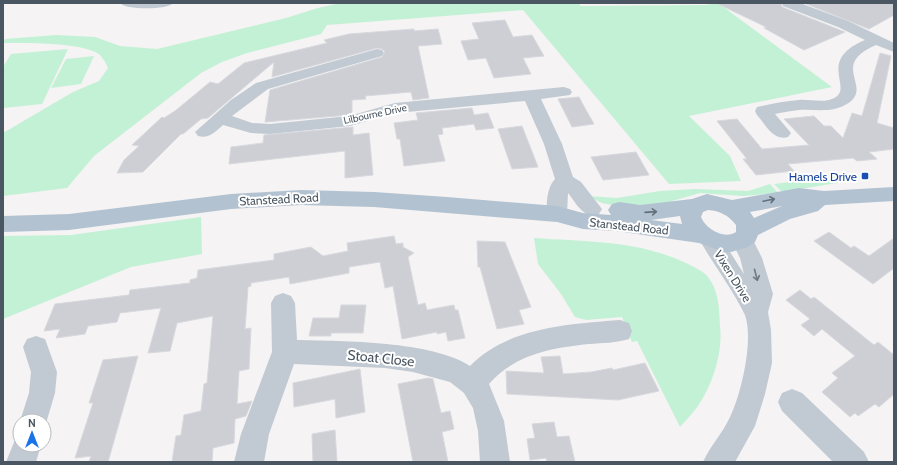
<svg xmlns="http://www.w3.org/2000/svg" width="897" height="465" viewBox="0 0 897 465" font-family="Cabin,sans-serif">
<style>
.green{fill:#c3f1d5}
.building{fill:#cdcfd5;stroke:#d7d9de}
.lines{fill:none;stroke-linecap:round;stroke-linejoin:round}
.minor{fill:#c1cad2;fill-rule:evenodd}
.major{fill:#b3c2d1;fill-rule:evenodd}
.oneway{stroke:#64717d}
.oneway2{stroke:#6e7983}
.transit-dot{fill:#1a4fb4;stroke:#fff;stroke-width:1.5}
.labels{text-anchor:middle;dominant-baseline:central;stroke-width:4;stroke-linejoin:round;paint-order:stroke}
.far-street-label{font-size:10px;fill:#4a5661;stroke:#fff}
.transit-label{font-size:12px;fill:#164399;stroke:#fff;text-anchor:end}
.street-label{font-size:12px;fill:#4a5661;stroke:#fff}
.near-street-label{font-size:14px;fill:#4a5661;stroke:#fff}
</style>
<rect width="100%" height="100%" fill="#f5f3f3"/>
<g class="green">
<path d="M341,3H578L581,6L706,5L718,3L832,87L689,116L730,156L741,181L669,184L523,10L327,25L321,34L247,53L222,62L201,73L94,156L67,188L3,196V133L73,92L99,81L108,68C106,64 104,59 100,55C85,42 24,43 3,43L5,39L56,35L95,37L120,46L157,49L286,18L318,8Z"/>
<path d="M68,49L42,104L3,108V67L11,54Z"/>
<path d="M94,56L81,84L51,88L66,59Z"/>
<path d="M844,175L849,181L782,192L774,184Z"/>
<path d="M770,184L778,193L743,196L700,193L658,205L617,206L602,203L587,196L617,198L660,191L696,189L748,191Z"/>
<path d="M201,217L202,254L131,267L3,319V236L71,235Z"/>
<path d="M534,238C586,242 639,240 688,264C694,267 703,271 708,277C719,291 719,308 720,326C723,352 713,384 698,406C693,413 686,420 680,427L637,341L632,342L622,317L586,320L575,317L561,294L538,264Z"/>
</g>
<g class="building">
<path d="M716,3H781L782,7L845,32L804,50L764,28L766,27Z"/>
<path d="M804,3H894V15L869,29Z"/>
<path d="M505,20L513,37L532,35L544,56L523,58L531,74L494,78L486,58L468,60L461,41L479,39L472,23Z"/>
<path d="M414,29V31L438,29L442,44L418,46L429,98L413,100L411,92L365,96L366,99L352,100V114L349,115L265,122L270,90L382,57L385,52L382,49L377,48L272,77L274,62L208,118L201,119L183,134H181L143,172L117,173L124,160L139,146L132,145L162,117L164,118L175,111L210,82L218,84L244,63L327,43L324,40L349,34Z"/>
<path d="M880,53L891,56L877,123L894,128V149L869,152L877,159L857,161L853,158L788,164L794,171L756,175L743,159H747L717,121L737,119L762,149L809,145L784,119L814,116L824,126H831L843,138L852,113L862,116Z"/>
<path d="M579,97L586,110L594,124L572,127L558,99Z"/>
<path d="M472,108L474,115L488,113L494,128L476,130L474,124L442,128L443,134L438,135L445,161L404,166L400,139H397L394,123L418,120L416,113Z"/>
<path d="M522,126L538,167L512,169L498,129Z"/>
<path d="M353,127V135L369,133L373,175L345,178V151L229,164L231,147L263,143L264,135Z"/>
<path d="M636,152L649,175L603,180L591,157Z"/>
<path d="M829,232L851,248L854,246L869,256L894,238V268L873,284L814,241Z"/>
<path d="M394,236L396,244L403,243V247L414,253L408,257L418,305L425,303L427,310L454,305L455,310H458L465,338L448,341L446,332L437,334V332L402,339L393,286L385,288L380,262L349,267V273L290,284L289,277L251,283V286L248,287L245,329L251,328L249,369L239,371L237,404L252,401L246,416L235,419L234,443L213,448L212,462H172L176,436L181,435L184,415L201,411L204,384L207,383L213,316L177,323L170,351L148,353L161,308L120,313L117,322L88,326L85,334L56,338L60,329L44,331L55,304L129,295L130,290L190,283V280L197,278L198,270L274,260V254L311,247L323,256L348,251L347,243Z"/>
<path d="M477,241L505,242L531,307L519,310L524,324L497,329L480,267H478Z"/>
<path d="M800,290L811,299L814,297L874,345L878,342L894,355V394L879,407L875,404L858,416L855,413L850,417L822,392L838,378L832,373L855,356L822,329L814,336L801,325L810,319L786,300Z"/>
<path d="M341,305H366L363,333H331V336H309L313,318H339Z"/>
<path d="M138,356L108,462H89L91,456L75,458L93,403H89L103,360Z"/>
<path d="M560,356L563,374L591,372L612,368L613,370L645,363L659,391L618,400L507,394L506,371L544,373L541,357Z"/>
<path d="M360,369L365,412L336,418L335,399L294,407L293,383Z"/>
<path d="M428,378L433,379L441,413L450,411L454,429L442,432L448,462H413L398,384Z"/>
<path d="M554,422L557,437L569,436L575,462H547L546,458L530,460L527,439L535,438L532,424Z"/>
<path d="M335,430L337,462H313L312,434Z"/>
</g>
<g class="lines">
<g class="minor">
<path d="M120,3H173C169,10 124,10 120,3Z"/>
<path d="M782,3H800L848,21L894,43V52L876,45C827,66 877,88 845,105C831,113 814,109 799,110C791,111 783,112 775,114L791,133L788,137C773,141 766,125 757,115L755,111L757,107C771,104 785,101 799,100C810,99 826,104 836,97C852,86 817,60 865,40L838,27L783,6Z"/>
<path d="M377,49L382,50L384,53L382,56L268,89L232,116L252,123L270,124L349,116L395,103L564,87L570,89L572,92L570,95L541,99L562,144L573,177L581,182L602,209L599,214C583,219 577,204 568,193L567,214L564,219L557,222L550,219C544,209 547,187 555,179L544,144L525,101L396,113L350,126L270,134L251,133L223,125C215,132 209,139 198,136L195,132L231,100L256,83Z"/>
<path d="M710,231L718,233L744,274L740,258L731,240L734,234L742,232L750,234L762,258L773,294L768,312L771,330L772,363L765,394L755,426L735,462H703C710,446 723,433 730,417C741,395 755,336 744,313C731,287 713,264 699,239L702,233Z"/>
<path d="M283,293L291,296L295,303L297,340C343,341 432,341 470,366C508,327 569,324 620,320L629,323L632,331L629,339C616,343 603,343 589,344C552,348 515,354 489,384L504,421L510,462H480L478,431L473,408L464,393L450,382L413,372L385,368L294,364L269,434L264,462H234L241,434L272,352L271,303L275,296Z"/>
<path d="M36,336L45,339L57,372L55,393L44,430V421H20L29,393L31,372L23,347L27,339Z"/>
<path d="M792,389L802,393L864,452L869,462H833L782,411L778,402L782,393Z"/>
<path d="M20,434V445H41L36,462H6L17,435Z"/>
</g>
<path class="major" d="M894,187V201L825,205L818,211L790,219L758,235L755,242L748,247L731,252H723L699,243L616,231L583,229L557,222L374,207L301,205L231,209L69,230L3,232V216L69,214L231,194L301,190L374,192L447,197L557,206L583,213L611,215L608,210L612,204L619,202L640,205L692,199L707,194L732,200L799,188L824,191ZM782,206L754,218L750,212ZM708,210C720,211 728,215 736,225V232C724,240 706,229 701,217L703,212ZM680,216L682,224L651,220Z"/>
</g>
<defs><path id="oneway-shaft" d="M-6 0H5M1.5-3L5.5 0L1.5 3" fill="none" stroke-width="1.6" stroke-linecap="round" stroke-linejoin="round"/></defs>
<g class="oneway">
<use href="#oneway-shaft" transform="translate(769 200) rotate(-12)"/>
<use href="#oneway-shaft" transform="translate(651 212) rotate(-4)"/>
</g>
<use class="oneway2" href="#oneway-shaft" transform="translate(756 275) rotate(75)"/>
<rect class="transit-dot" x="861" y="172" width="8" height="8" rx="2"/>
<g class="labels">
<g class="far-street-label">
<text transform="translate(375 114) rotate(-12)">Lilbourne Drive</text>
</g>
<g class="transit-label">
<text x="857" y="176">Hamels Drive</text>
</g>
<g class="street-label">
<text transform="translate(279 199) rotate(-3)">Stanstead Road</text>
<text transform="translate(629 226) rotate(6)">Stanstead Road</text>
<text transform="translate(733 276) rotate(58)">Vixen Drive</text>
</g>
<g class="near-street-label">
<text transform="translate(381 358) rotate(6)">Stoat Close</text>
</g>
</g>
<rect width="897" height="465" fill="none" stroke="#4a5661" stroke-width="8"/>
<g transform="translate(32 433)"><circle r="19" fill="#ffffff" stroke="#b7bbc0"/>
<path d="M0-3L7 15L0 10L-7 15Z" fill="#1a73e8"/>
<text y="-6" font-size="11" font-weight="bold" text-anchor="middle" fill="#4a5661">N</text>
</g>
</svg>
